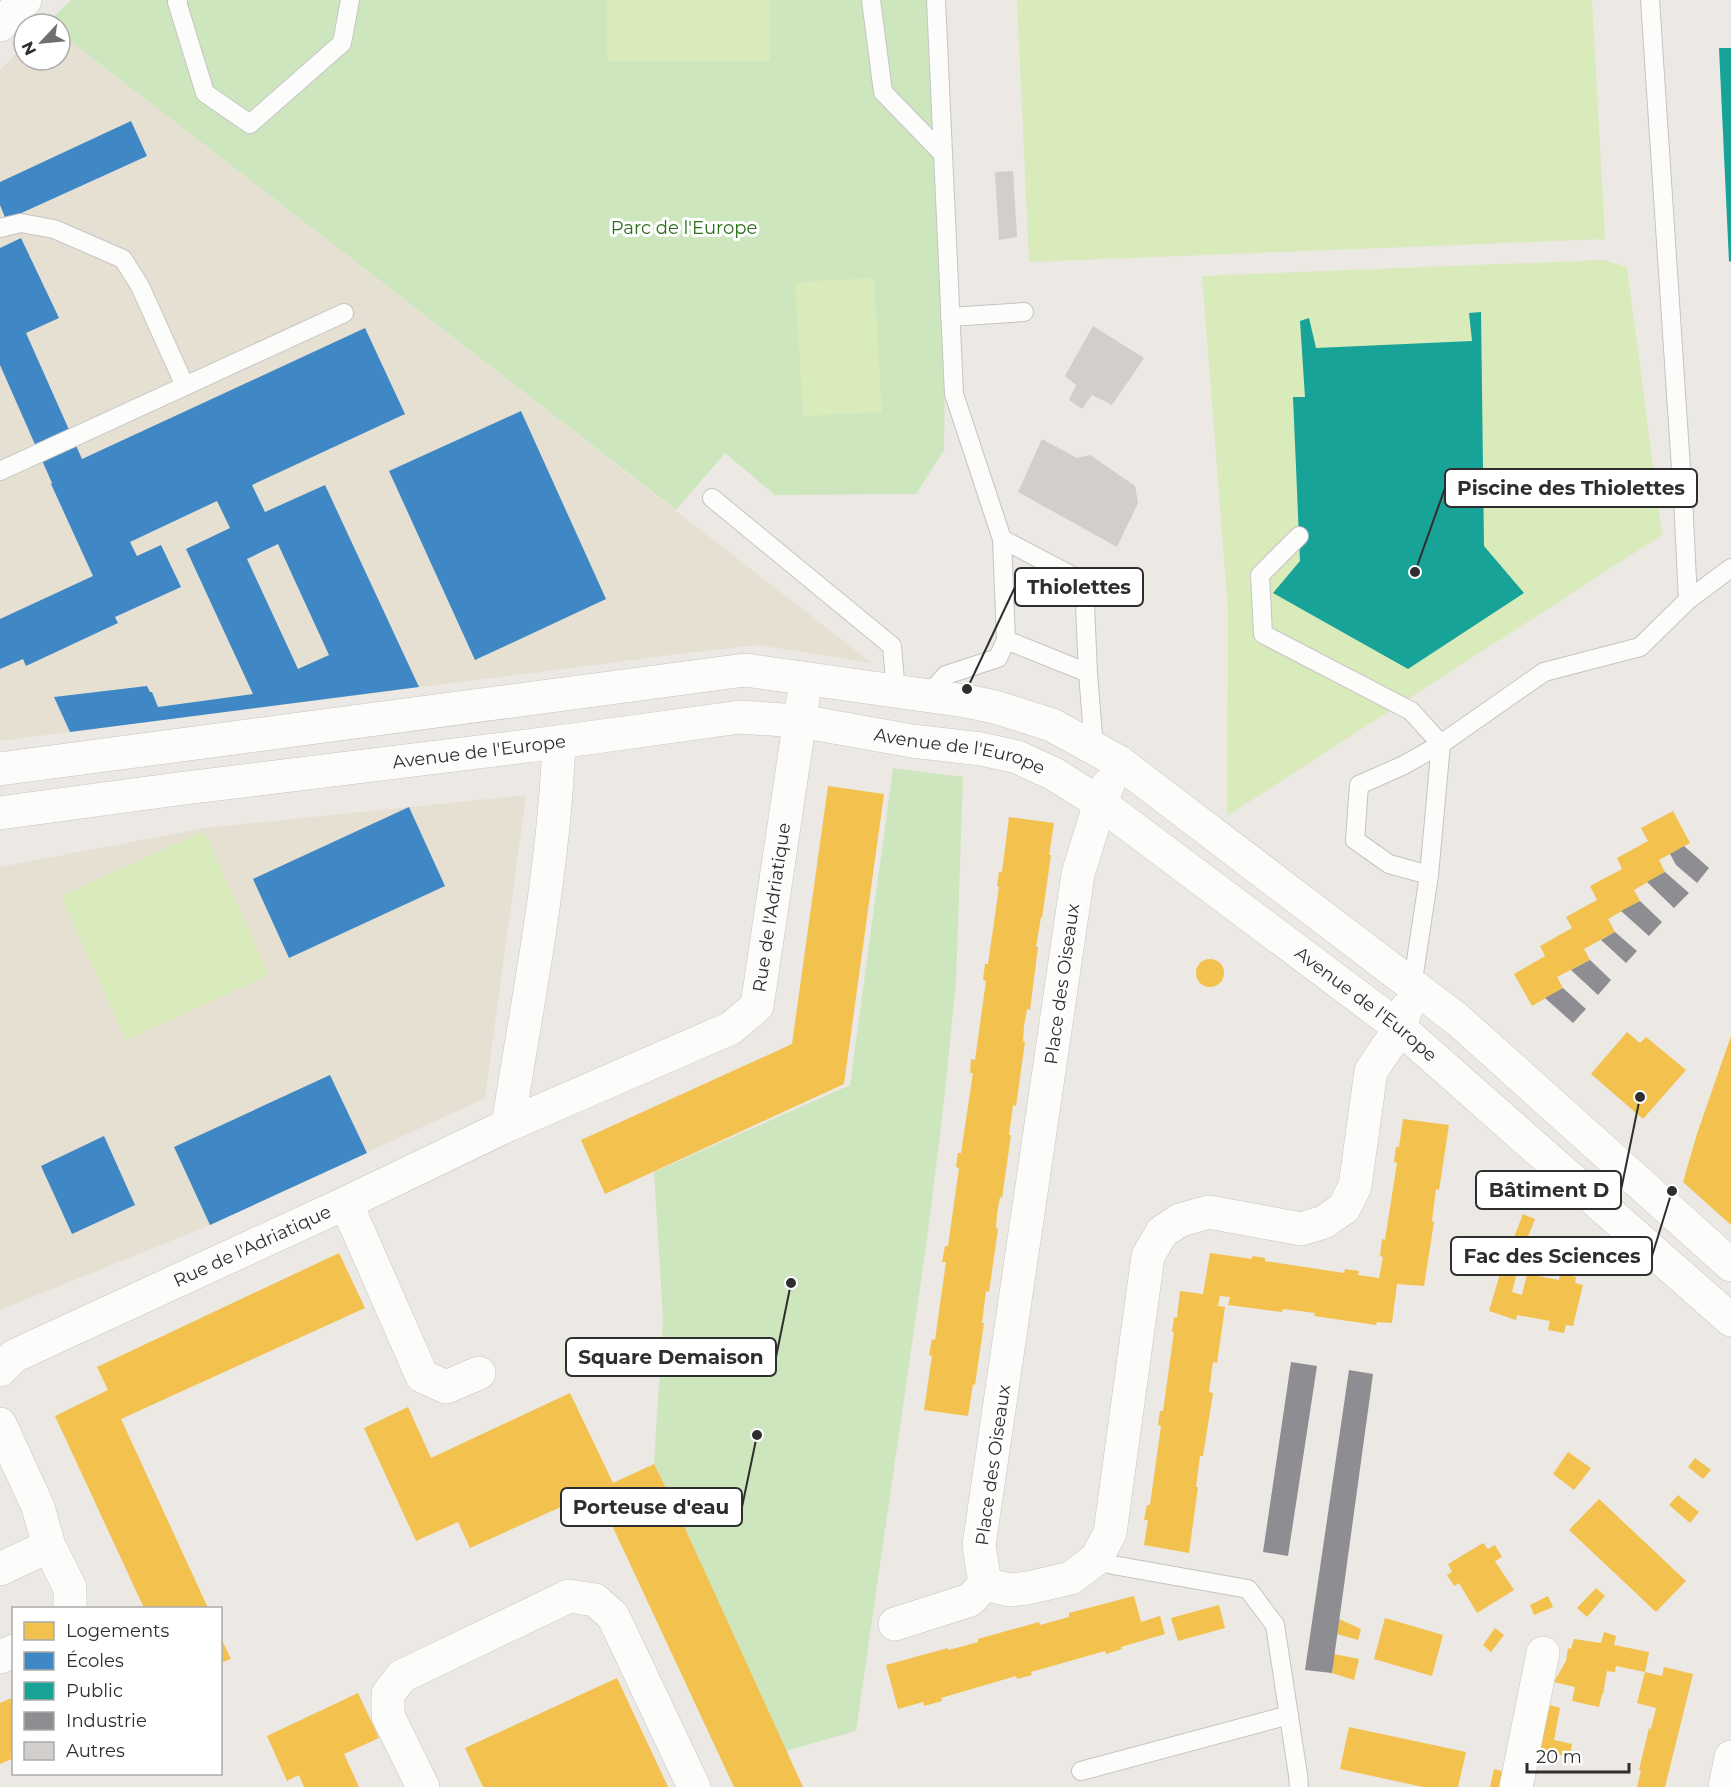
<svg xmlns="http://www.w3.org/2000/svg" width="1731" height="1787" viewBox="0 0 1731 1787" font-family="Montserrat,sans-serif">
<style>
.education{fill:#e6e0d3}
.green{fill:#cee6be}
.pitch{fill:#d9eabb}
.homes{fill:#f2c14e}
.schools{fill:#3f88c5;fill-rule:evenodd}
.public{fill:#17a398}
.industry{fill:#8d8d92}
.building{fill:#d1cecb}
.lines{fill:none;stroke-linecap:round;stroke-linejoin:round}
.lane-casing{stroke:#c5c4c5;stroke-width:20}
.street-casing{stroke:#c5c4c5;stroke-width:34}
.lane{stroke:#fcfcfb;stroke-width:18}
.street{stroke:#fcfcfb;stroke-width:33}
.labels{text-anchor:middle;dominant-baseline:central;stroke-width:6;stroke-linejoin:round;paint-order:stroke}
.park-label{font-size:18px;fill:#2c6e1b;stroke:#fff}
.street-label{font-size:18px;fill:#2e2e2e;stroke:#fff}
.leader{fill:none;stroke:#2e2e2e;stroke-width:2}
.callout-dot{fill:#2e2e2e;stroke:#fff;stroke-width:2}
.callout{fill:#fff;stroke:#2e2e2e;stroke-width:2}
.callout-label{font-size:20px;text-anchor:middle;font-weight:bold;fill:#2e2e2e}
</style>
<rect width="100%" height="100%" fill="#ece8e4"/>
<g class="education">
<path d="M60,33L872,663L758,645L687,653L0,741V70L24,46V60H60Z"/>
<path d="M526,795L485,1098L210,1225L0,1310V867L205,828Z"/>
</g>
<g class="green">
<path d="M71,0H929L945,375L944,450L916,494L775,495L725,453L676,510L60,33V24L47,23Z"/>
<path d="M893,768L963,777L956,983L943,1110L926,1247L856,1731L786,1751L763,1703L673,1502L654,1464L663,1319L654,1172L850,1085Z"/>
</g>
<g class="pitch">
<rect x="607" y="0" width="163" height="61"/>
<path d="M1017,0H1592L1605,239L1029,262Z"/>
<path d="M1603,260L1627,267L1662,535L1227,816L1228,609L1202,276Z"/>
<path d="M874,278L882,412L803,416L795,282Z"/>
<path d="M204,831L269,975L126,1040L61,896Z"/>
</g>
<g class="homes">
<path d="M828,786L884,794L844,1084L605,1194L581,1140L792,1044Z"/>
<path d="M1673,811L1690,843L1659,860L1665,872L1634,890L1640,901L1608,919L1615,932L1584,949L1590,960L1557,977L1563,988L1532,1006L1514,974L1545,956L1540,946L1572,928L1566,917L1597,900L1590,886L1622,869L1617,858L1648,841L1641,828Z"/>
<path d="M1009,817L1054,823L1049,855H1051L1042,918L1041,917L1036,947H1038L1030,1010L1027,1009L1024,1026L1023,1041L1025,1042L1016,1106L1013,1105L1009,1135H1011L1002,1198L1000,1197L997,1214L996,1228L998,1229L989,1292L986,1291L982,1323H984L975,1385L973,1384L968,1416L924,1410L932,1356L929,1355L932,1339L935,1340L946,1262H942L945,1246H948L959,1168L956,1167L958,1153H961L973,1073H970L971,1059L975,1060L986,981L983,980L985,964H988L999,887L997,886L999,872H1002Z"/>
<circle cx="1210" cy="973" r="14"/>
<path d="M1627,1032L1640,1043L1646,1037L1686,1070L1643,1119L1591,1074Z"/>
<path d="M1731,1036V1225L1683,1182L1697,1134Z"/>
<path d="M1403,1119L1449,1125L1439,1190L1436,1189L1432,1221L1434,1222L1424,1286L1397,1284L1392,1323L1377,1322L1376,1325L1314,1316L1315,1313L1283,1309L1282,1312L1228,1305L1230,1297L1220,1296L1218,1306L1225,1307L1217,1363L1213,1362L1209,1392L1213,1393L1203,1456H1200L1196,1487H1198L1189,1553L1144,1545L1148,1520H1144L1147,1505H1150L1161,1426L1158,1425L1160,1411H1163L1174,1332H1172L1174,1317L1177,1318L1180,1291L1203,1294L1210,1253L1252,1259V1256L1265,1258V1261L1344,1273L1345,1269L1359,1271L1358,1275L1379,1278L1383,1257L1380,1256L1382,1239L1385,1240L1397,1163L1394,1162L1396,1147H1399Z"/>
<path d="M1523,1214L1535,1219L1525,1244L1513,1240Z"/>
<path d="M339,1253L365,1308L121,1419L208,1608H144L55,1416L108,1390L97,1367Z"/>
<path d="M1503,1264L1518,1268L1512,1292L1522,1295L1527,1274L1559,1280L1560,1274L1576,1277L1575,1283L1583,1285L1573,1326L1566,1325L1564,1333L1548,1330L1550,1321L1517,1315L1516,1320L1489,1311Z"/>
<path d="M570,1393L613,1483L654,1464L673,1502L803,1787H734L596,1491L470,1548L458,1522L416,1541L364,1428L408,1407L431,1458Z"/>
<path d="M1568,1452L1591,1468L1574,1490L1553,1474Z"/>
<path d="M1695,1458L1711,1470L1703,1479L1688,1467Z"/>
<path d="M1678,1495L1699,1512L1690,1523L1669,1505Z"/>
<path d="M1599,1499L1686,1581L1656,1612L1569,1530Z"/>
<path d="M1483,1543L1488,1549L1495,1545L1502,1557L1495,1561L1514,1590L1477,1613L1459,1583L1454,1586L1447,1575L1452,1572L1448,1564Z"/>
<path d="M1596,1588L1605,1596L1587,1617L1577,1608Z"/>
<path d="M1134,1596L1141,1622L1160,1616L1165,1634L1121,1647L1122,1649L1106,1654L1105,1651L1031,1672L1032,1675L1017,1679L1016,1676L941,1698L942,1701L924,1706L923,1702L898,1709L886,1665L948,1648V1650L964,1646L978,1642V1639L1039,1622L1040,1625L1069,1617V1613Z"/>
<path d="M1548,1596L1553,1607L1534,1615L1530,1605Z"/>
<path d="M1219,1605L1225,1628L1178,1641L1171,1618Z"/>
<path d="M1385,1618L1443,1635L1432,1676L1374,1659Z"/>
<path d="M1339,1619L1361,1629L1358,1640L1337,1634Z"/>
<path d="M1495,1628L1504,1635L1491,1652L1483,1645Z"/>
<path d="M1604,1632L1616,1636L1614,1645L1649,1652L1645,1672L1616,1666L1615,1672L1607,1671L1603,1694H1602L1599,1707L1572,1701L1575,1687L1554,1682L1566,1661L1568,1648L1571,1649L1574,1639L1601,1643Z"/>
<path d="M220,1636L231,1659L220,1663Z"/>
<path d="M1334,1654L1359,1659L1354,1680L1332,1673Z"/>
<path d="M1664,1667L1693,1674L1665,1787H1637L1641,1770H1639L1649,1728L1651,1729L1656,1708L1637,1703L1645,1672L1662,1676Z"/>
<path d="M617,1678L668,1787H483L465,1748Z"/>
<path d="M358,1693L379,1738L344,1754L359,1787H304L299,1775L287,1781L267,1736Z"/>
<path d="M14,1697V1758L0,1764V1703Z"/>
<path d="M1550,1705L1560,1708L1554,1740L1572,1744L1570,1757L1539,1750Z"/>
<path d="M1349,1727L1466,1752L1458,1787H1423L1340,1769Z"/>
<path d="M1494,1769L1505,1772L1502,1787H1490Z"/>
</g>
<g class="schools">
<path d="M131,121L147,156L6,220L0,205V182Z"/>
<path d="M21,238L59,318L26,333L82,459L365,328L405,414L252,485L265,512L325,485L419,687L70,732L54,697L147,686L150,692H152L158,707L253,694L186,549L230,528L217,501L130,542L137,556L161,545L181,587L115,617L118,623L26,666L23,659L0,669V619L93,576L51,484L52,483L0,365V248ZM278,544L329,655L298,669L247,559Z"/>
<path d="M521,411L606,599L475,660L389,471Z"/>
<path d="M409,807L445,886L289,958L253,879Z"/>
<path d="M330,1075L367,1153L210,1225L174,1147Z"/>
<path d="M104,1136L135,1205L72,1234L41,1166Z"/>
</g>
<g class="public">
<path d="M1719,48H1731V261L1729,262Z"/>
<path d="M1481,312L1484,546L1524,593L1408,669L1273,593L1300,561L1293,397H1305L1300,321L1309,318L1316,348L1472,341L1469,313Z"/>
</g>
<g class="industry">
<path d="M1684,846L1709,868L1697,883L1676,865L1670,854Z"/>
<path d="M1665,872L1689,893L1674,908L1647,882Z"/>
<path d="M1640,901L1662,922L1649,936L1621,911Z"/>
<path d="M1615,932L1637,951L1626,963L1601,940Z"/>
<path d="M1590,960L1611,980L1598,995L1571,970Z"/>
<path d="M1563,988L1586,1009L1573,1023L1545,998Z"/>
<path d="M1291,1362L1317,1366L1288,1556L1263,1552Z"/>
<path d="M1349,1370L1373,1374L1332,1673L1305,1670Z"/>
</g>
<g class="building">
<path d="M1013,171L1017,237L999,240L995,172Z"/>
<path d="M1093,326L1144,358L1112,405L1092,395L1082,409L1069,400L1076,385L1065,376Z"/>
<path d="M1042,439L1077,458L1090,455L1135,486L1138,503L1117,547L1018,492Z"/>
</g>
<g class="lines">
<g class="lane-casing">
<g id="lane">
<path d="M178,0L177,2L205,93L250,124L342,43L350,0"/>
<path d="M871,0L883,92L943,154"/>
<path d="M936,0L954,394L1002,539"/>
<path d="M1650,0L1683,499L1688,600"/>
<path d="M0,228L21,223L54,229L123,259L140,286L185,386L0,471"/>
<path d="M950,317L1024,312"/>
<path d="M185,386L344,313"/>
<path d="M712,498L892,646L896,692"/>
<path d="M1299,536L1260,575L1263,634L1411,711L1441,744L1404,765L1359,785L1355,840L1389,864L1429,875"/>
<path d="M1088,673L1084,582L1002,539L1006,640L1088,673L1094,748"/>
<path d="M927,696L946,675L998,658L1006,640"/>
<path d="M1412,987L1429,875L1441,744L1544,672L1640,647L1688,600L1731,568"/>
<path d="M1096,1559L1113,1565L1248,1589L1275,1625L1298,1775L1299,1787"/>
<path d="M1081,1771L1289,1715"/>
</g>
</g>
<g class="street-casing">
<g id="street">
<path d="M0,25L25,0"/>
<path d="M0,769L745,670L966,701L995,707L1052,725L1119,762L1458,1020L1731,1265"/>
<path d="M1108,785L1100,803L1078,874L979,1545L985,1584L1009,1590L1028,1588L1071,1578L1096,1559L1110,1533L1148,1256L1162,1232L1180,1220L1209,1212L1301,1229L1324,1222L1344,1208L1355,1186L1371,1071L1400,1028L1406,1009"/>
<path id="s1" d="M0,813L185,788L559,742L740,717L800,721L912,741L981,749L1017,757L1054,774L1100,803L1400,1028L1731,1320"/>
<path d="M508,1125C528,998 554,871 559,742"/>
<path d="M346,1203L422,1376L446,1387L479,1373"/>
<path id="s2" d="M0,1370L14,1356L346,1203L508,1125L731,1028L757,1006L803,699"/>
<path d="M0,1424L38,1507L49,1546L70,1588V1608"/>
<path d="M0,1569L49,1546"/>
<path d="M895,1624L970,1600L985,1584"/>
<path d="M0,1657L14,1651"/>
<path d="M423,1787L388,1716V1694L402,1676L569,1596L595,1600L613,1616L694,1787"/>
<path d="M1516,1787L1543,1653"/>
<path d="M1725,1787L1731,1757"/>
</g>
</g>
<use href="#lane" class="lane"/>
<use href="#street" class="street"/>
</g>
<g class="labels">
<g class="park-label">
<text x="684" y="228">Parc de l'Europe</text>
</g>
<g class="street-label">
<text stroke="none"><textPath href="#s1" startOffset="483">Avenue de l'Europe</textPath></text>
<text stroke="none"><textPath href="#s1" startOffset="969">Avenue de l'Europe</textPath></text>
<text stroke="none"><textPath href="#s2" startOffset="942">Rue de l'Adriatique</textPath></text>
<text transform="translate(1062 984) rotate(-82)">Place des Oiseaux</text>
<text stroke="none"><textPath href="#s1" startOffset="1455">Avenue de l'Europe</textPath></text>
<text stroke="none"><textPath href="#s2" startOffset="282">Rue de l'Adriatique</textPath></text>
<text transform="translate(993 1465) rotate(-82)">Place des Oiseaux</text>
</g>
</g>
<path class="leader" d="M1415 572L1445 488M967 689L1015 587M1640 1097L1621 1190M1672 1191L1652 1256M791 1283L776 1357M757 1435L742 1507"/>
<g class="callout-dot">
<circle cx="1415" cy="572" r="6"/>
<circle cx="967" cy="689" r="6"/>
<circle cx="1640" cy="1097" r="6"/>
<circle cx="1672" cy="1191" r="6"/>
<circle cx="791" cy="1283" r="6"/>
<circle cx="757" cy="1435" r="6"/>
</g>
<g class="callout">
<rect x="1445" y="469" width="252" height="38" rx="6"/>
<rect x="1015" y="568" width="128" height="38" rx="6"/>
<rect x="1476" y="1171" width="145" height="38" rx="6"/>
<rect x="1451" y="1237" width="201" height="38" rx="6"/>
<rect x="566" y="1338" width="210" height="38" rx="6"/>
<rect x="561" y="1488" width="181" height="38" rx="6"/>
</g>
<g class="callout-label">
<text x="1571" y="495">Piscine des Thiolettes</text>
<text x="1079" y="594">Thiolettes</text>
<text x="1549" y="1197">Bâtiment D</text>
<text x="1552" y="1263">Fac des Sciences</text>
<text x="671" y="1364">Square Demaison</text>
<text x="651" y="1514">Porteuse d'eau</text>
</g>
<rect x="12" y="1607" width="210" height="168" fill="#ffffff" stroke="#ababab" stroke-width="1.5"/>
<rect x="24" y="1622" width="30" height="18" fill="#f2c14e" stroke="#ababab" stroke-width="1.5"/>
<text x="66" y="1637" font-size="18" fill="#2e2e2e">Logements</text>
<rect x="24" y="1652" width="30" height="18" fill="#3f88c5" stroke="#ababab" stroke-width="1.5"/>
<text x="66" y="1667" font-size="18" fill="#2e2e2e">Écoles</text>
<rect x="24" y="1682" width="30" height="18" fill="#17a398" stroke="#ababab" stroke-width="1.5"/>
<text x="66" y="1697" font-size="18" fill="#2e2e2e">Public</text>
<rect x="24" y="1712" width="30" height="18" fill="#8d8d92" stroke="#ababab" stroke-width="1.5"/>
<text x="66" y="1727" font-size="18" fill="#2e2e2e">Industrie</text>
<rect x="24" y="1742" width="30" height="18" fill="#d1cecb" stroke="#ababab" stroke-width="1.5"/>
<text x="66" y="1757" font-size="18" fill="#2e2e2e">Autres</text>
<g transform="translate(42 42) rotate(244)"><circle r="28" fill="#ffffff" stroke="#ababab" stroke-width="1.5"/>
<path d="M0-4.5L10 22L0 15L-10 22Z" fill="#706f6e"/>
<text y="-9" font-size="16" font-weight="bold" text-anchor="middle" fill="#2e2e2e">N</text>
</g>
<path d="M1527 1763v9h102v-9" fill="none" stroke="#2e2e2e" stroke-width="3"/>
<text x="1536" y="1763" font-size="18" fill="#2e2e2e" stroke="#ffffff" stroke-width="4.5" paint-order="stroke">20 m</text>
</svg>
